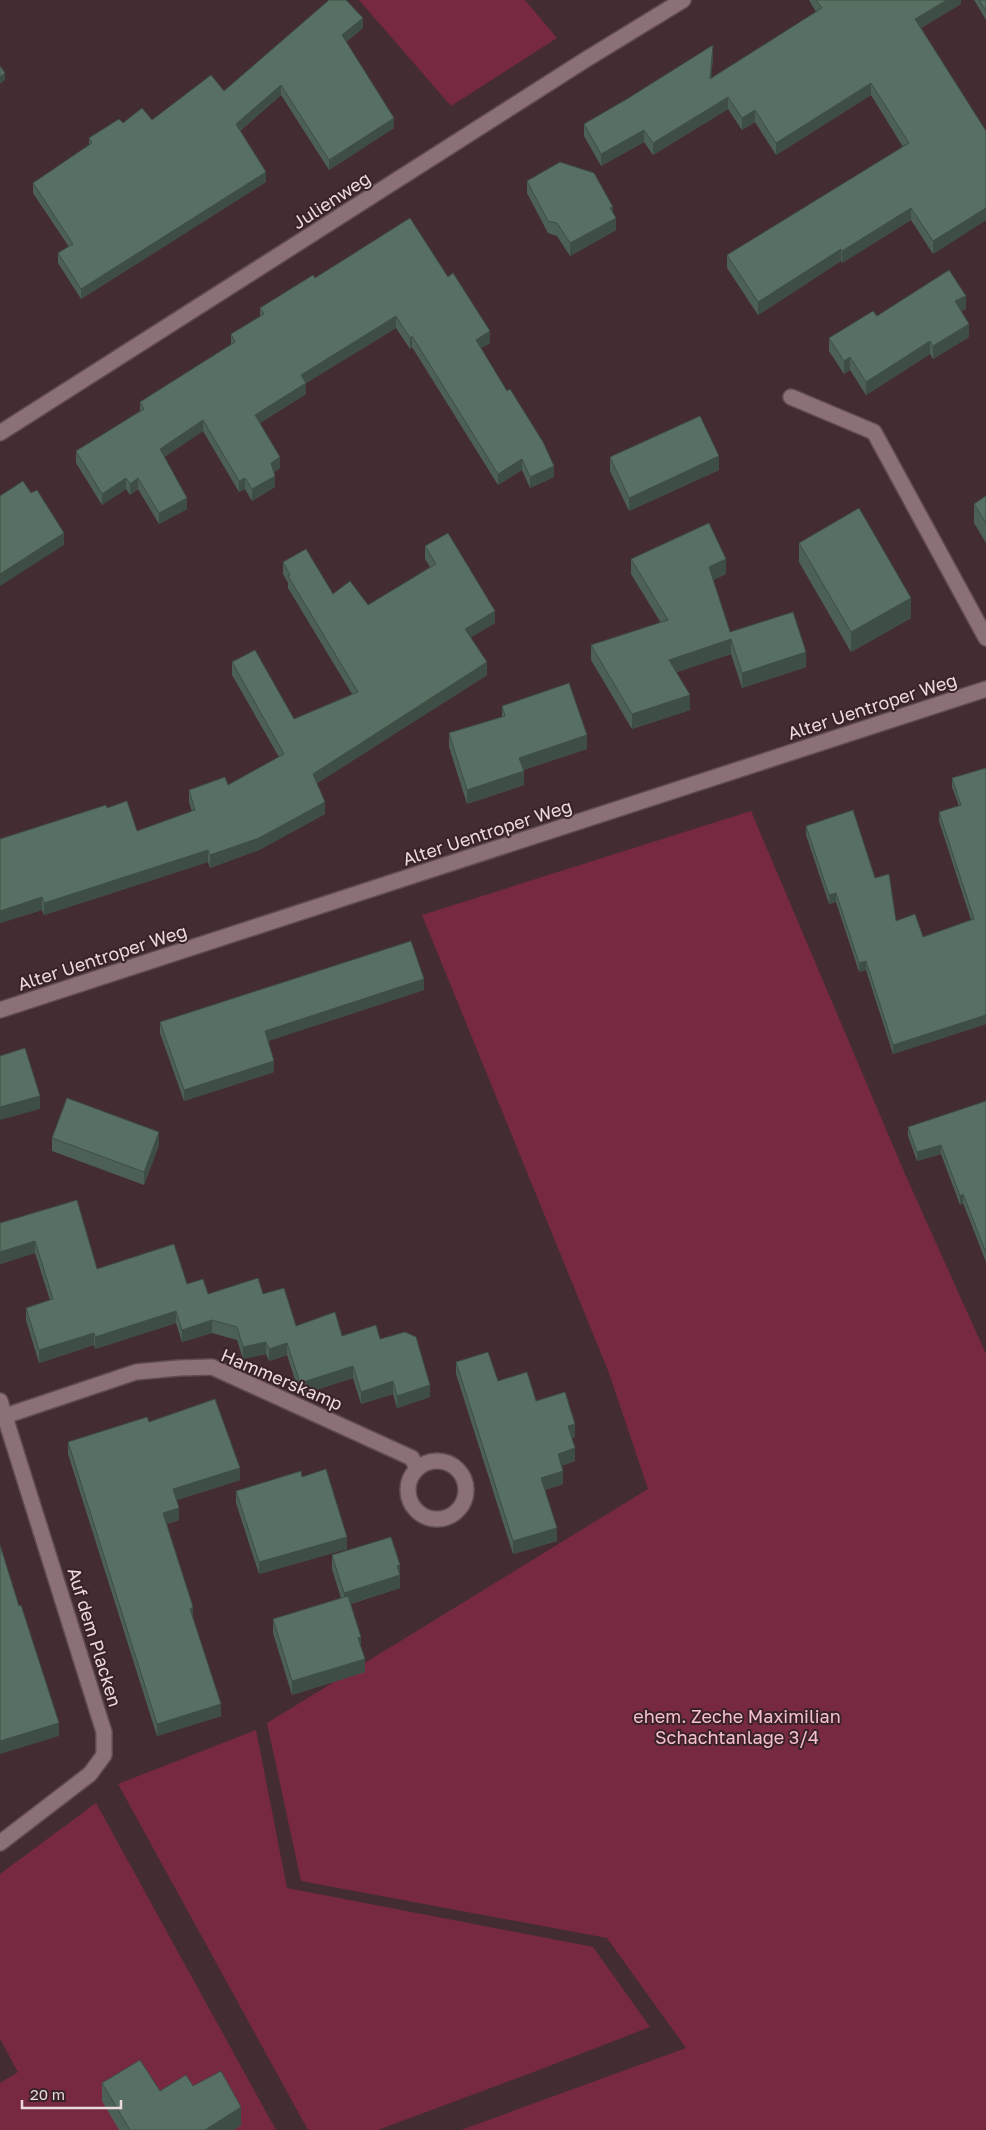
<svg xmlns="http://www.w3.org/2000/svg" width="986" height="2130" viewBox="0 0 986 2130" font-family="'Golos Text',sans-serif">
<style>
.green{fill:#772942}
.lines{fill:none;stroke-linecap:round;stroke-linejoin:round}
.minor-casing{stroke:#604c51;stroke-width:18}
.minor{stroke:#8b7076;stroke-width:15}
.wall{fill:#4c6055}
.shaded-wall{fill:#3e4e45}
.building{fill:#587063;stroke:#3e4e45}
.labels{text-anchor:middle;dominant-baseline:central;stroke-width:4;stroke-linejoin:round;paint-order:stroke}
.street-label{font-size:18px;fill:#eadadd;stroke:#3a2328}
.park-label{font-size:18px;fill:#f6c0cc;stroke:#3a2328}
</style>
<rect width="100%" height="100%" fill="#442d32"/>
<g class="green">
<path d="M359,0H525L557,38L451,106Z"/>
<path d="M751,811L905,1174L986,1354V2130H461L686,2048L607,1938L301,1881L267,1723L648,1489L609,1373L422,915Z"/>
<path d="M256,1730L287,1888L593,1947L650,2027L531,2073L378,2130H308L118,1784Z"/>
<path d="M96,1803L276,2130H0V2083L18,2072L0,2039V1874Z"/>
</g>
<g class="lines">
<g class="minor-casing">
<g id="minor">
<path d="M791,397L874,432L986,638"/>
<path d="M0,433L585,60L683,0"/>
<path d="M0,1010L986,689"/>
<path d="M0,1401L104,1732V1755L90,1774L0,1843"/>
<path d="M5,1416L136,1372L179,1368L212,1367L412,1458L417,1469"/>
<circle cx="437" cy="1490" r="29"/>
</g>
</g>
<use href="#minor" class="minor"/>
</g>
<g class="wall">
<path d="M809,0H961V4L921,28L986,131V220L933,254L911,220L842,263L841,261L758,315L727,268V255L903,147L871,95L776,155L755,122L742,130L728,109L653,155L644,142L601,166L584,136V124L627,99L713,57L711,78L816,12Z"/>
<path d="M974,0H986V20Z"/>
<path d="M363,28L346,42L394,128L329,170L281,95L240,131L266,182L81,299L58,263V253L69,247L33,193V183L89,145V138L123,123L152,120L224,91Z"/>
<path d="M527,181L613,212L616,230L570,256L557,236L548,233L527,193Z"/>
<path d="M315,278L490,343L481,348L554,477L530,488L522,470L498,485L412,347L410,349L396,328L306,383V394L260,423L280,468L274,472L275,487L252,501L245,489L239,492L203,431L164,457L187,509L159,524L138,489L130,495L126,489L102,505L76,463V451L140,411V402L231,345V334L260,317V308Z"/>
<path d="M966,309L961,311L969,337L933,359L930,354L866,395L850,370L844,374L829,351V338L877,316Z"/>
<path d="M610,457L719,470L629,511L610,471Z"/>
<path d="M986,496V543L974,523V504Z"/>
<path d="M799,543L911,618L851,652L799,562Z"/>
<path d="M425,546L495,623L471,637L487,675L317,783L325,814L259,850L210,868L208,862L44,915L42,910L0,923V839L107,808L137,831L192,812L189,802V790L228,785L279,757L232,675V662L294,719L352,694L288,588V583L283,574V562L333,594L368,605L430,567L425,559Z"/>
<path d="M631,559L726,574L713,580L730,632L806,667L742,688L731,654L676,672L690,710L632,729L591,660V645L661,623L631,574Z"/>
<path d="M502,706L587,749L523,770L524,785L467,804L449,747V733L502,717Z"/>
<path d="M986,768V1024L893,1054L866,970L859,972L836,902L829,904L806,835V826L875,878L896,921L923,937L971,920L939,821V812L959,806L952,787V778Z"/>
<path d="M424,990L268,1041L274,1072L184,1101L160,1033V1022Z"/>
<path d="M986,1101V1262L963,1203L960,1205L941,1154L917,1161L908,1136V1127Z"/>
<path d="M52,1138L159,1145L144,1185L52,1151Z"/>
<path d="M0,1223L97,1269L187,1284L208,1294H263L296,1326L342,1336L380,1339L430,1397L397,1408L393,1394L361,1404L353,1378L300,1395L287,1355L269,1361L266,1354L243,1359L237,1340L212,1333L182,1342L176,1323L95,1349L94,1345L39,1363L26,1320V1308L50,1300L35,1253L0,1264Z"/>
<path d="M456,1362L498,1381L536,1401L575,1437L572,1438L575,1461L561,1466L563,1484L545,1490L557,1541L513,1554L456,1374Z"/>
<path d="M149,1422L240,1480L177,1500L179,1520L167,1524L221,1716L157,1736L68,1454V1442Z"/>
<path d="M302,1477L347,1549L259,1574L236,1503V1491Z"/>
<path d="M332,1555L400,1573V1588L351,1604L361,1649L365,1672L292,1695L273,1633V1619L341,1598L332,1569Z"/>
<path d="M102,2083L160,2091L193,2086L241,2125L234,2130H119L102,2101Z"/>
</g>
<g class="shaded-wall">
<path d="M947,0H961V4L915,31V19Z"/>
<path d="M363,18V28L342,45V35Z"/>
<path d="M713,45V57L710,91V79Z"/>
<path d="M5,73V80L0,84V77Z"/>
<path d="M871,83V95L776,155V143Z"/>
<path d="M281,85V95L236,134V124Z"/>
<path d="M728,97V109L653,155V143Z"/>
<path d="M755,110V122L742,130V118Z"/>
<path d="M394,118V128L329,170V160Z"/>
<path d="M644,130V142L601,166V154Z"/>
<path d="M266,172V182L81,299V289Z"/>
<path d="M613,207V220L616,218V230L570,256V243Z"/>
<path d="M911,208V220L842,263V251Z"/>
<path d="M986,208V220L933,254V241Z"/>
<path d="M841,249V261L758,315V302Z"/>
<path d="M966,296V309L955,314V301Z"/>
<path d="M396,316V328L306,383V394L255,426V415L301,375Z"/>
<path d="M969,324V337L933,359V346Z"/>
<path d="M490,331V343L476,351V340Z"/>
<path d="M412,336V347L410,349V338Z"/>
<path d="M930,341V354L866,395V382Z"/>
<path d="M850,357V370L844,374V361Z"/>
<path d="M203,420V431L160,460V449Z"/>
<path d="M719,456V470L629,511V498Z"/>
<path d="M280,457V468L271,474V463Z"/>
<path d="M522,459V470L498,485V474Z"/>
<path d="M554,466V477L530,488V477Z"/>
<path d="M275,476V487L252,501V489Z"/>
<path d="M126,478V489L102,505V494Z"/>
<path d="M138,478V489L130,495V484Z"/>
<path d="M245,478V489L239,492V481Z"/>
<path d="M187,498V509L159,524V513Z"/>
<path d="M64,533V545L0,586V574Z"/>
<path d="M726,559V574L709,582V567Z"/>
<path d="M911,598V618L851,652V632Z"/>
<path d="M495,611V623L465,641V629Z"/>
<path d="M731,639V654L669,675V660Z"/>
<path d="M806,652V667L742,688V673Z"/>
<path d="M487,662V675L313,786V774Z"/>
<path d="M690,695V710L632,729V714Z"/>
<path d="M587,735V749L519,771V758Z"/>
<path d="M524,771V785L467,804V790Z"/>
<path d="M325,802V814L259,850L210,868V855Z"/>
<path d="M208,850V862L44,915V903Z"/>
<path d="M836,893V902L829,904V895Z"/>
<path d="M42,897V910L0,923V911Z"/>
<path d="M866,961V970L859,972V963Z"/>
<path d="M424,979V990L265,1042V1031Z"/>
<path d="M986,1015V1024L893,1054V1045Z"/>
<path d="M274,1061V1072L184,1101V1090Z"/>
<path d="M40,1096V1109L0,1120V1107Z"/>
<path d="M159,1132V1145L144,1185V1172Z"/>
<path d="M941,1145V1154L917,1161V1152Z"/>
<path d="M963,1194V1203L960,1205V1196Z"/>
<path d="M35,1241V1253L0,1264V1252Z"/>
<path d="M176,1311V1323L95,1349V1337Z"/>
<path d="M212,1320V1333L182,1342V1330Z"/>
<path d="M94,1333V1345L39,1363V1350Z"/>
<path d="M266,1342V1354L243,1359V1347Z"/>
<path d="M287,1343V1355L269,1361V1349Z"/>
<path d="M353,1366V1378L300,1395V1383Z"/>
<path d="M393,1381V1394L361,1404V1392Z"/>
<path d="M430,1385V1397L397,1408V1396Z"/>
<path d="M575,1424V1437L568,1439V1426Z"/>
<path d="M575,1448V1461L558,1467V1454Z"/>
<path d="M240,1468V1480L173,1501V1489Z"/>
<path d="M563,1471V1484L541,1491V1478Z"/>
<path d="M179,1508V1520L163,1525V1513Z"/>
<path d="M557,1528V1541L513,1554V1541Z"/>
<path d="M347,1537V1549L259,1574V1562Z"/>
<path d="M400,1565V1588L344,1606V1593Z"/>
<path d="M193,1607V1620L190,1609Z"/>
<path d="M361,1637V1650L358,1638Z"/>
<path d="M365,1659V1672L292,1695V1681Z"/>
<path d="M221,1704V1716L157,1736V1724Z"/>
<path d="M59,1723V1736L0,1754V1741Z"/>
<path d="M241,2107V2125L234,2130H205Z"/>
</g>
<g class="building">
<path d="M329,0H346L363,18L342,35L394,118L329,160L281,85L236,124L266,172L81,289L58,253L73,244L33,183L92,143L89,138L119,119L123,123L142,108L152,120L211,75L224,91Z"/>
<path d="M816,0H947L915,19L986,131V208L933,241L911,208L842,251L841,249L758,302L727,255L909,143L871,83L776,143L755,110L742,118L728,97L653,143L644,130L601,154L584,124L627,99L713,45L710,79L822,8Z"/>
<path d="M979,0H986V11Z"/>
<path d="M0,66L5,73L0,77Z"/>
<path d="M560,162L594,173L613,207L610,208L616,218L570,243L557,223L548,221L527,181Z"/>
<path d="M410,218L448,277L453,273L490,331L476,340L507,391L510,389L543,442L554,466L530,477L522,459L498,474L412,336L410,338L396,316L301,375L306,383L255,415L280,457L271,463L275,476L252,489L245,478L239,481L203,420L160,449L187,498L159,513L138,478L130,484L126,478L102,494L76,451L144,409L140,402L235,342L231,334L264,314L260,308L313,275L315,278Z"/>
<path d="M949,270L966,296L955,301L969,324L933,346L930,341L866,382L850,357L844,361L829,338L873,311L877,316Z"/>
<path d="M700,416L719,456L629,498L610,457Z"/>
<path d="M23,481L31,493L37,490L64,533L0,574V496Z"/>
<path d="M986,496V523L974,504Z"/>
<path d="M859,508L911,598L851,632L799,543Z"/>
<path d="M709,523L726,559L709,567L730,632L793,612L806,652L742,673L731,639L669,660L690,695L632,714L591,645L668,620L631,559Z"/>
<path d="M448,533L495,611L465,629L487,662L313,774L325,802L259,838L210,855L208,850L44,903L42,897L0,911V839L106,805L107,808L127,801L137,831L195,810L189,790L225,777L228,785L284,754L232,662L255,650L294,719L358,692L288,576L290,575L283,562L306,549L333,594L350,581L368,605L436,564L425,546Z"/>
<path d="M569,683L587,735L519,758L524,771L467,790L449,733L505,716L502,706Z"/>
<path d="M986,768V1015L893,1045L866,961L859,963L836,893L829,895L806,826L853,810L875,878L889,874L896,921L915,914L923,937L974,919L939,812L961,805L952,778Z"/>
<path d="M411,941L424,979L265,1031L274,1061L184,1090L160,1022Z"/>
<path d="M25,1048L40,1096L0,1107V1056Z"/>
<path d="M67,1098L159,1132L144,1172L52,1138Z"/>
<path d="M986,1101V1253L963,1194L960,1196L941,1145L917,1152L908,1127Z"/>
<path d="M77,1200L97,1269L174,1244L187,1284L203,1279L208,1294L258,1278L263,1294L284,1288L296,1326L335,1312L342,1336L376,1325L380,1339L405,1332L416,1337L430,1385L397,1396L393,1381L361,1392L353,1366L300,1383L287,1343L269,1349L266,1342L243,1347L237,1327L212,1320L182,1330L176,1311L95,1337L94,1333L39,1350L26,1308L53,1299L35,1241L0,1252V1223Z"/>
<path d="M488,1352L498,1381L527,1372L536,1401L565,1392L575,1424L568,1426L575,1448L558,1454L563,1471L541,1478L557,1528L513,1541L456,1362Z"/>
<path d="M215,1399L240,1468L173,1489L179,1508L163,1513L193,1607L190,1609L221,1704L157,1724L68,1442L147,1417L149,1422Z"/>
<path d="M326,1469L347,1537L259,1562L236,1491L301,1471L302,1477Z"/>
<path d="M391,1537L400,1565L397,1566L400,1575L344,1593L332,1555Z"/>
<path d="M0,1545L19,1606L21,1605L59,1723L0,1741Z"/>
<path d="M348,1596L361,1637L358,1638L365,1659L292,1681L273,1619Z"/>
<path d="M140,2060L160,2091L186,2075L193,2086L221,2071L241,2107L205,2130H130L102,2083Z"/>
</g>
<g class="labels">
<g class="street-label">
<text transform="translate(331 200) rotate(-33)">Julienweg</text>
<text transform="translate(872 706) rotate(-18)">Alter Uentroper Weg</text>
<text transform="translate(487 832) rotate(-18)">Alter Uentroper Weg</text>
<text transform="translate(102 957) rotate(-18)">Alter Uentroper Weg</text>
<text transform="translate(282 1379) rotate(23)">Hammerskamp</text>
<text transform="translate(95 1637) rotate(73)">Auf dem Placken</text>
</g>
<g class="park-label">
<text x="737" y="1716">ehem. Zeche Maximilian<tspan x="737" dy="21">Schachtanlage 3/4</tspan></text>
</g>
</g>
<path d="M22 2100v8h99v-8" fill="none" stroke="#eadadd" stroke-width="2.5"/>
<text x="30" y="2100" font-size="15" fill="#eadadd" stroke="#3a2328" stroke-width="4" paint-order="stroke">20 m</text>
</svg>
